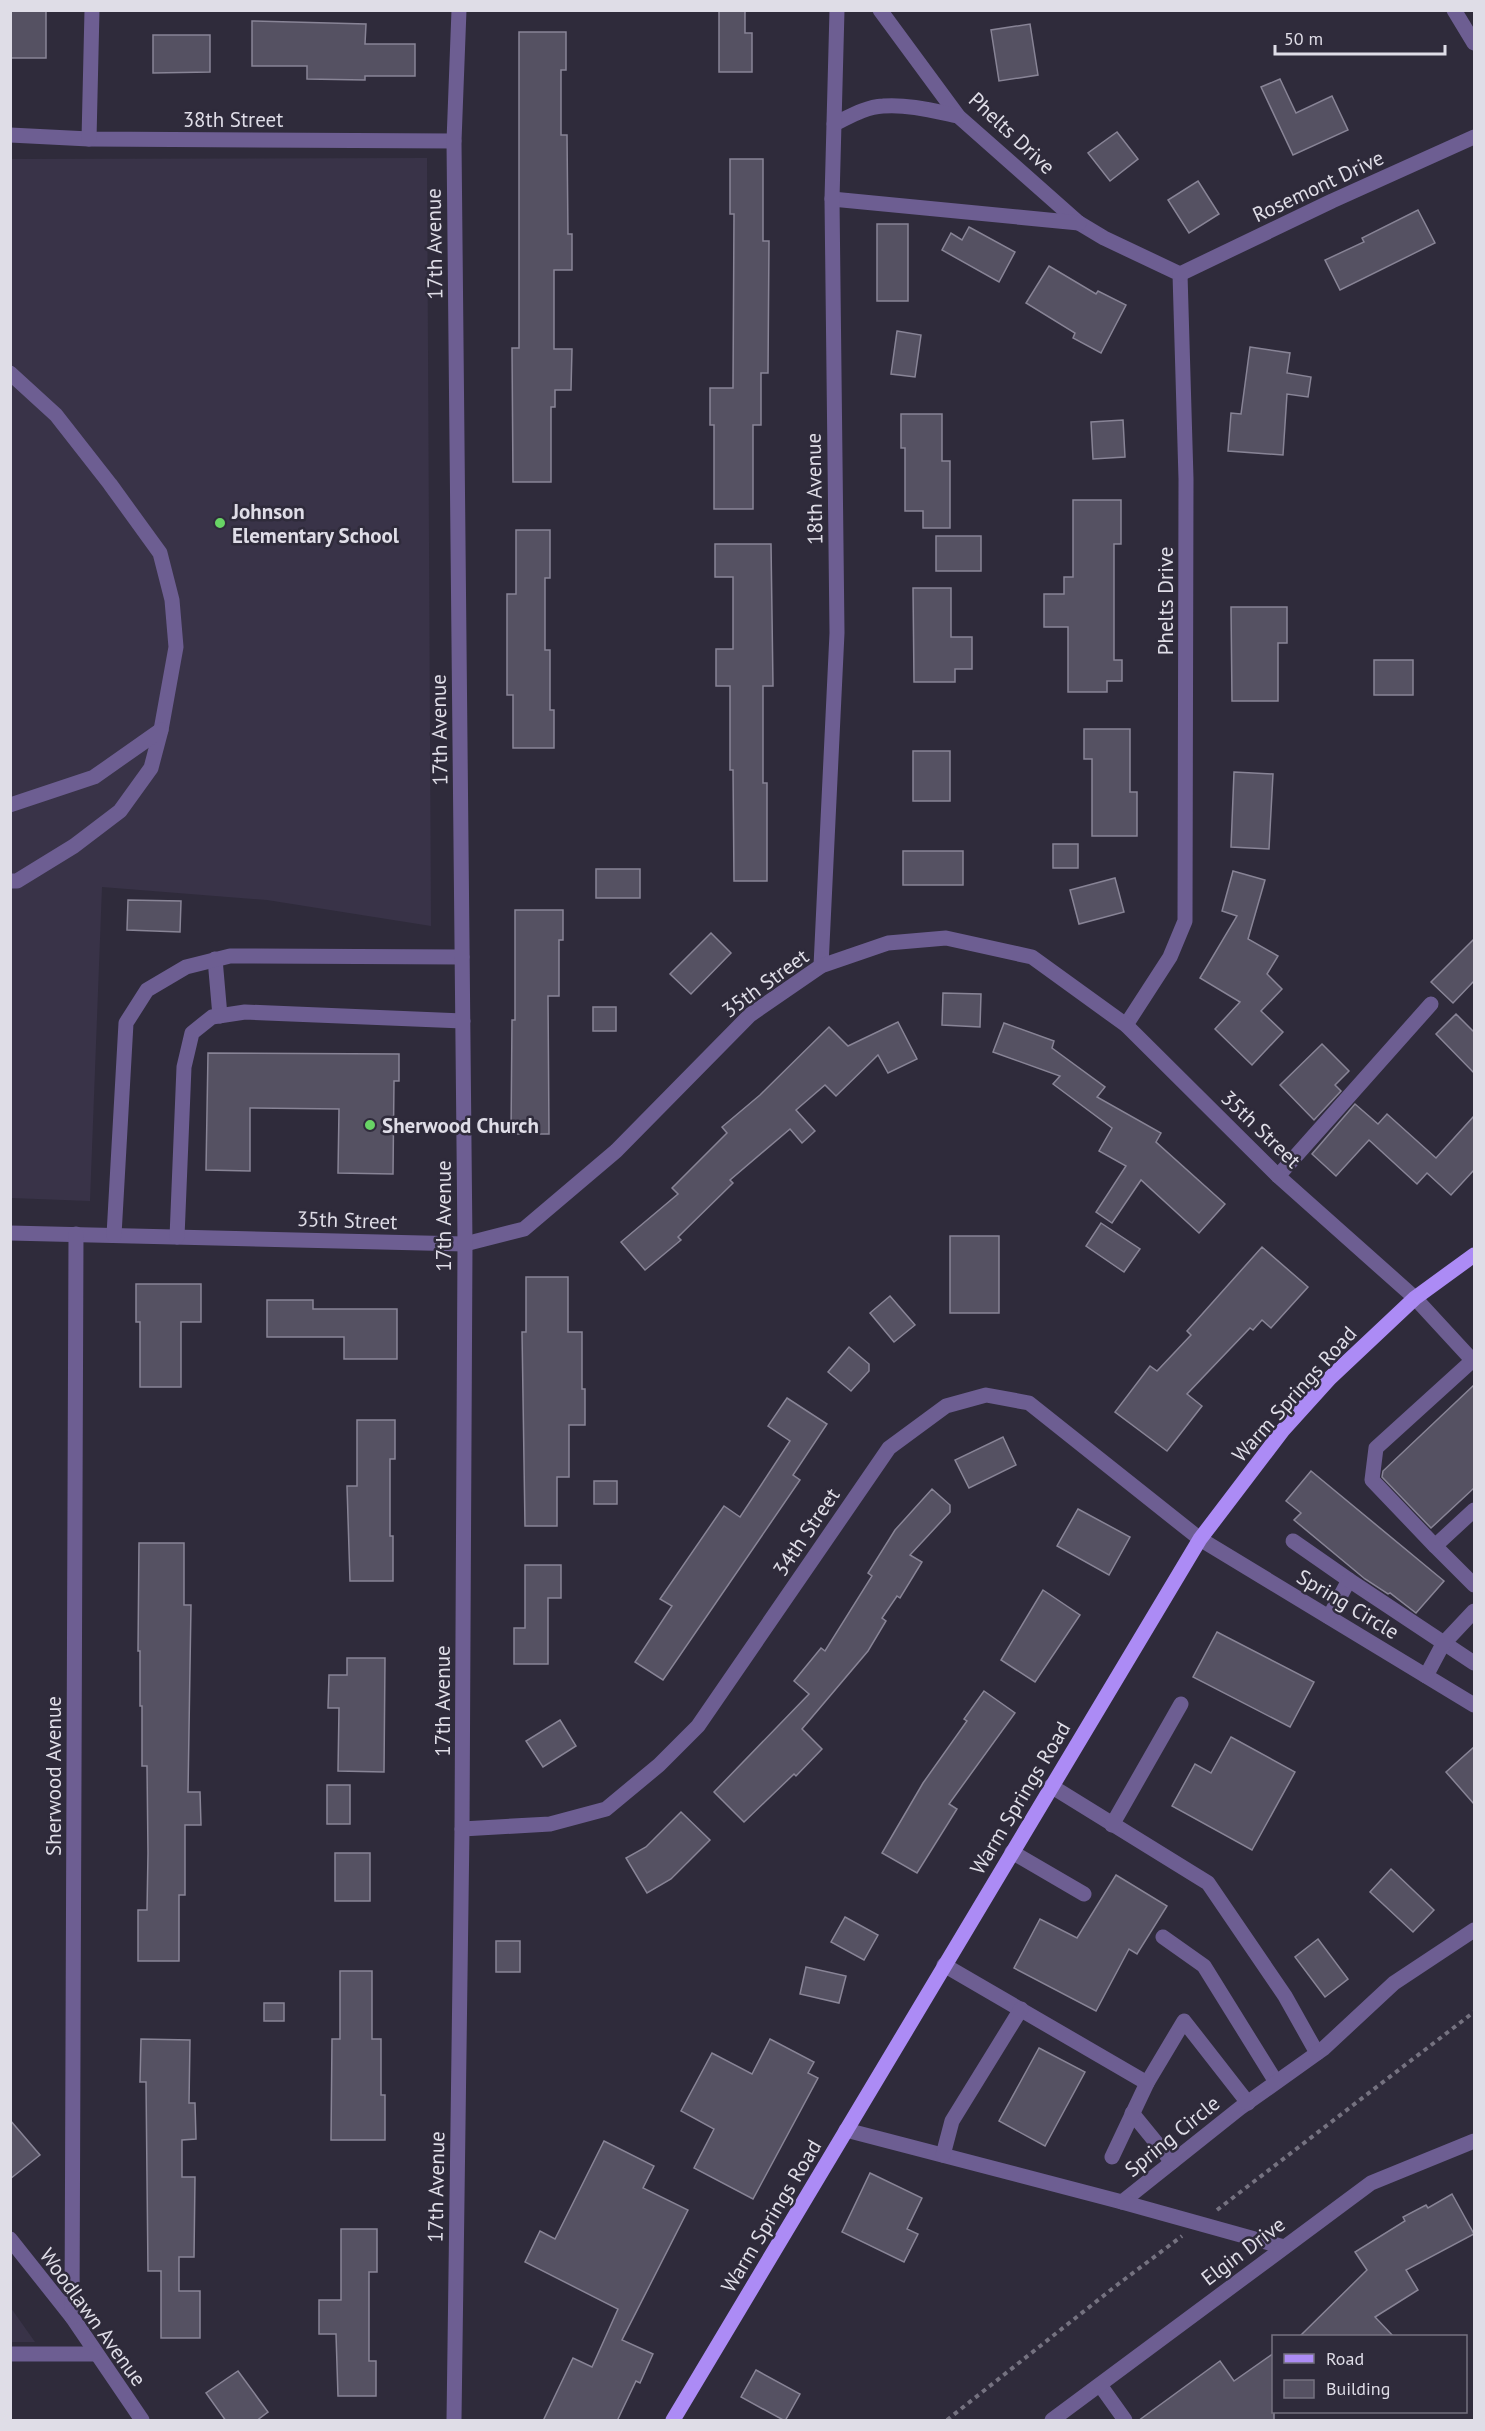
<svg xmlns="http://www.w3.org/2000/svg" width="1485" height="2431" viewBox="0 0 1485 2431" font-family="'PT Sans',sans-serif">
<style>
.built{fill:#393348}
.building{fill:#555162;stroke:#888496;stroke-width:1.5}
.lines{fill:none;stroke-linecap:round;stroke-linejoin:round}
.path{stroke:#757280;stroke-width:4;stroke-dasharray:4.5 4.5;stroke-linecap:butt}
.minor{stroke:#6d5e92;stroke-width:15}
.major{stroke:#ac8bf5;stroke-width:15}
.poi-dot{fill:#68d465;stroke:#2f2b3b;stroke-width:2}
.labels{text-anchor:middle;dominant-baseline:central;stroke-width:5;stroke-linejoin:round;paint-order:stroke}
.street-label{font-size:21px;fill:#dfdde7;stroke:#2f2b3b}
.poi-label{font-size:21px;font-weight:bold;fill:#dfdde7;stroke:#2f2b3b;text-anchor:start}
</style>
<rect width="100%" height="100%" fill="#2f2b3b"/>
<g class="built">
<path d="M427,158L431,926L267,900L102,887L90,1201L11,1198V159Z"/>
<path d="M11,2308L35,2342H11Z"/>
</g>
<g class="building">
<rect x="10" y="10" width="36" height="48"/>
<path d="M719,10H745V33H752V72H719Z"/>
<path d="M252,21L366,24L365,44H415V76H365V80L307,79V66H252Z"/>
<path d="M1030,24L1038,75L999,81L991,30Z"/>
<path d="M519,32H566V70H561V135H567L568,234H572V270H554V349H572L571,390H555V407H551V482H513L512,348H519Z"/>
<path d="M153,35H210V72L153,73Z"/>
<path d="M1280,79L1296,113L1332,96L1348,130L1293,155L1261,87Z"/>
<path d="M1117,132L1138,159L1110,181L1088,153Z"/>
<path d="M730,159H763V241H769L768,373H761V425H753V509H714V425H710V388H733L734,214H730Z"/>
<path d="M1198,181L1219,214L1189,233L1168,200Z"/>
<path d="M1418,210L1435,243L1340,290L1325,260L1364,242L1362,238Z"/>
<rect x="877" y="224" width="31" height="77"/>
<path d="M969,227L1015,252L999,282L942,250L951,233L962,240Z"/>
<path d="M1049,266L1096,294L1098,291L1126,305L1101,353L1073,338L1075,333L1026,303Z"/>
<path d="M897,331L921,335L915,377L891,374Z"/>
<path d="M1250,347L1290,353L1287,373L1311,377L1308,397L1287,394L1283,455L1228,451L1231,413L1241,414Z"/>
<path d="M901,414H942V461H950V528H923V511H905V448H901Z"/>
<path d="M1123,420L1125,457L1093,459L1091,422Z"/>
<path d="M1073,500H1121V544H1114V660H1122V681H1107V692H1068V627H1044V594H1064V577H1073Z"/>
<path d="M516,530H550V578H545V650H550V710H554V748H513V695H507V594H516Z"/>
<rect x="936" y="536" width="45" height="35"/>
<path d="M715,544H771L773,686H763V783H767V881H734L733,770H730V686H716V649H733V577H715Z"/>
<path d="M913,588H951V637H972V669H955V682H914Z"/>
<path d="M1231,607H1287V643H1278V701H1232Z"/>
<rect x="1374" y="660" width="39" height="35"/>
<path d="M1084,729H1130V792H1137V836H1092V759H1084Z"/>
<rect x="913" y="751" width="37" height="50"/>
<path d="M1234,772L1273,774L1269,849L1231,847Z"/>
<rect x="1053" y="844" width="25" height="24"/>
<rect x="903" y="851" width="60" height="34"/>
<rect x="596" y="869" width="44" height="29"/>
<path d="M1233,871L1265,880L1248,939L1278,956L1267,974L1282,989L1261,1011L1283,1032L1252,1065L1215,1029L1240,1002L1200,978L1237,916L1222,911Z"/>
<path d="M1115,878L1124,912L1079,924L1070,890Z"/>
<path d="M128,900L181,901L180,932L127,930Z"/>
<path d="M515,910H563V940H559V996H548L549,1134H511L512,1020H515Z"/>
<path d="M711,933L731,953L691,994L670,974Z"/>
<path d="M1474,939V981L1453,1003L1431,982Z"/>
<path d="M943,993L981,994L980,1027L942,1025Z"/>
<rect x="593" y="1007" width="23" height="24"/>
<path d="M1456,1014L1474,1032V1073L1436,1034Z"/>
<path d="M898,1022L917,1059L888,1073L878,1055L836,1096L825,1085L796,1110L815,1131L802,1143L790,1129L730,1180L733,1183L678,1237L681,1240L645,1270L621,1242L678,1194L672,1188L727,1133L722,1127L760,1095L829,1027L848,1046Z"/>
<path d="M1004,1023L1054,1041L1052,1048L1105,1087L1097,1097L1161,1133L1156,1142L1225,1204L1199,1233L1141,1180L1112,1223L1096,1212L1126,1166L1099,1151L1112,1128L1053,1084L1060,1076L993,1052Z"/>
<path d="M1322,1044L1349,1071L1335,1085L1341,1091L1314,1120L1280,1085Z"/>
<path d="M208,1053L399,1054V1081H394L393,1174L338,1173L339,1109L250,1108V1171L206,1170Z"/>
<path d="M1355,1104L1378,1124L1387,1114L1436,1158L1474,1116V1170L1451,1195L1427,1173L1417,1184L1369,1140L1336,1176L1312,1154Z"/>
<path d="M1101,1223L1140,1249L1124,1272L1086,1246Z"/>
<rect x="950" y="1236" width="49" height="77"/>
<path d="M1262,1247L1308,1287L1271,1328L1262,1320L1253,1330L1250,1328L1187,1394L1202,1406L1167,1451L1115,1412L1150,1366L1157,1371L1191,1335L1187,1331Z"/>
<path d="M526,1277H568V1332H582V1389H585V1425H569V1477H557V1526H525L522,1332H526Z"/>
<path d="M136,1284H201V1322H181V1387H140V1322H136Z"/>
<path d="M890,1296L915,1325L894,1342L870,1313Z"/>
<path d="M267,1300H313V1309H397V1359H344V1337H267Z"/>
<path d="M849,1347L869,1364V1371L851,1391L828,1372Z"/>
<path d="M1474,1385V1488L1431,1528L1382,1477L1383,1471Z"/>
<path d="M787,1398L827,1424L793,1475L800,1480L663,1680L635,1662L672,1606L660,1599L724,1506L740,1517L790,1441L768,1426Z"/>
<path d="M357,1420H395V1459H390V1536H393V1581H350L347,1486H357Z"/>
<path d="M1003,1437L1016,1465L969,1488L955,1460Z"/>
<path d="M1311,1471L1444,1581L1416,1613L1390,1593L1388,1594L1365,1579L1294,1520L1301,1513L1286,1501Z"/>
<rect x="594" y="1481" width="23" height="23"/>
<path d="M932,1489L950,1505V1512L910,1555L922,1562L900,1598L897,1596L882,1618L886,1621L868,1651L802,1729L822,1749L796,1776L794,1774L744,1822L714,1792L809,1694L794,1681L821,1648L825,1651L872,1576L868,1573L895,1530Z"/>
<path d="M1078,1509L1130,1537L1109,1575L1057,1546Z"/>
<path d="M139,1543H184V1605H191L188,1792H200L201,1825H185V1895H179V1961H138V1910H147L148,1853L147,1766H142V1706H140V1651H138Z"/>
<path d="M525,1565H561V1598H548V1664H514V1628H525Z"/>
<path d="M1043,1590L1080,1615L1035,1682L1001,1660Z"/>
<path d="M1217,1632L1314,1682L1290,1727L1193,1677Z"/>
<path d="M347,1658H385L384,1772L338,1771L339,1708H328L329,1675H347Z"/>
<path d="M984,1691L1015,1713L949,1804L957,1809L917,1873L882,1853L923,1783L967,1721L964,1719Z"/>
<path d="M560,1720L576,1746L543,1767L526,1741Z"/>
<path d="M1231,1737L1295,1772L1252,1850L1172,1806L1195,1764L1211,1773Z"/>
<path d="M1474,1747V1804L1446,1772Z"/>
<rect x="327" y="1785" width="23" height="39"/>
<path d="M681,1812L710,1840L671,1879L647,1893L626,1858L646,1847Z"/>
<rect x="335" y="1853" width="35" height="48"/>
<path d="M1391,1869L1434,1910L1413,1932L1370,1892Z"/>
<path d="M1116,1875L1167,1906L1137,1954L1129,1949L1096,2011L1014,1968L1040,1919L1077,1938Z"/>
<path d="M845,1917L878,1935L864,1960L831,1942Z"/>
<path d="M1318,1939L1348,1979L1325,1997L1295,1957Z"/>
<rect x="496" y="1941" width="24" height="31"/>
<path d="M806,1967L846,1976L839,2003L800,1994Z"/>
<path d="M340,1971H372V2039H381V2095H385V2140H331L332,2039H340Z"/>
<rect x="264" y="2003" width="20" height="18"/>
<path d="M141,2039L190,2040L189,2103H195L196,2139L182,2140V2177H195L194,2257H179V2291H200V2338H161V2271H148L146,2082H140Z"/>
<path d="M770,2039L814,2062L808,2073L818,2078L753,2199L694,2168L714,2129L681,2111L712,2053L752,2074Z"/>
<path d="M1039,2048L1085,2072L1045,2146L999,2121Z"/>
<path d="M10,2120L40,2155L10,2179Z"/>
<path d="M604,2141L654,2166L643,2188L688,2210L622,2340L653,2354L640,2383L636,2381L617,2421H543L573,2358L592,2367L618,2309L525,2262L540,2231L555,2239Z"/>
<path d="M870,2173L922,2198L907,2229L918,2234L904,2262L842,2232Z"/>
<path d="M1452,2194L1474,2234L1406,2270L1418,2290L1375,2317L1394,2337H1299L1367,2270L1355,2252L1405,2221L1403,2217L1426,2205L1428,2208Z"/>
<path d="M341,2229H377V2272H369V2361H376V2396H338L336,2334H319V2300H341Z"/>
<path d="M1274,2353V2421H1138L1220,2361L1234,2381Z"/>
<path d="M756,2370L800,2394L785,2421L741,2397Z"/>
<path d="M238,2371L268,2412L256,2421H226L206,2393Z"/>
</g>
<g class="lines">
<g class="path">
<path d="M1217,2210L1474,2012"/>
<path d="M947,2420L1117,2285L1182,2236"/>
</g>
<g class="minor">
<path d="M880,10L958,116L1079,223L1104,238L1180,274L1186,479L1185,921L1170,957L1126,1025"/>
<path d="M1454,10L1474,43"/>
<path d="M834,124C849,117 865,107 883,106C908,104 934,111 958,116"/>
<path d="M10,135L89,139L454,141"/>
<path d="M89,139L92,10"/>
<path d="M832,199L1079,223"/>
<path d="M1180,274L1332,201L1474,137"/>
<path d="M10,373L56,415L110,484L160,553L172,600L176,647L161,730L151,768L120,811L74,846L17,881H10"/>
<path d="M10,805L94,777L161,730"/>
<path d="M215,959L220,1016"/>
<path d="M821,966L837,633L832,199L837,10"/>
<path d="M1278,1176L1431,1004"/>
<path d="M10,1233L465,1244L524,1229L616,1151L750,1015L821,966L888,943L946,938L1032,957L1126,1025L1278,1176L1415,1298L1474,1362"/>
<path d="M114,1235L126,1023L147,990L186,967L230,956L462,957"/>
<path d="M177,1237L184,1067L192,1033L212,1017L245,1012L463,1021"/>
<path d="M1474,1510L1435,1546L1474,1585"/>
<path d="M1293,1541L1349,1580L1329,1617"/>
<path d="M1435,1546L1372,1480L1376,1448L1473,1360"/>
<path d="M1349,1580L1474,1663"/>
<path d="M1426,1676L1443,1644L1474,1611"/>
<path d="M1051,1786L1208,1883L1285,1996L1317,2053"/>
<path d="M1112,1825L1181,1704"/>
<path d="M462,1829L550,1824L606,1809L659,1765L698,1726L889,1448L946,1406L986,1395L1029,1403L1200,1539L1474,1705"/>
<path d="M1012,1852L1084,1894"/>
<path d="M1163,1937L1204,1966L1276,2082"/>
<path d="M944,1965L1147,2083"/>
<path d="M1132,2113L1172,2162"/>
<path d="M846,2130L1122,2202L1240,2108L1323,2049L1394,1983L1474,1930"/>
<path d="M943,2155L952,2121L1021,2009"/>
<path d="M1112,2157L1147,2083L1184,2021L1248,2103"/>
<path d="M1122,2202L1284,2247"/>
<path d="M10,2239L72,2317L142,2420"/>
<path d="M72,2317L76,1234"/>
<path d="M10,2354H95"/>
<path d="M1100,2385L1125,2420"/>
<path d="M454,2420L462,1829L465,1244L454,141L459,10"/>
<path d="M1052,2420L1371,2183L1474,2141"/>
</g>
<path class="major" d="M673,2420L1200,1539L1283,1430L1330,1378L1415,1298L1474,1255"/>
</g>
<g class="poi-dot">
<circle cx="220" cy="523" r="6"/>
<circle cx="370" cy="1125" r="6"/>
</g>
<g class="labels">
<g class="street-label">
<text x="233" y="119">38th Street</text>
<text transform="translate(1012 133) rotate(43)">Phelts Drive</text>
<text transform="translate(1318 186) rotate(-25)">Rosemont Drive</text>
<text transform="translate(434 244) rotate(-91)">17th Avenue</text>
<text transform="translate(814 489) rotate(-91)">18th Avenue</text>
<text transform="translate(1165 601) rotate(-90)">Phelts Drive</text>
<text transform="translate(439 730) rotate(-91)">17th Avenue</text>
<text transform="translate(765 983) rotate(-36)">35th Street</text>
<text transform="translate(1261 1129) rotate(44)">35th Street</text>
<text transform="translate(443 1216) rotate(-90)">17th Avenue</text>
<text transform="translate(347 1220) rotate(2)">35th Street</text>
<text transform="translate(1294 1394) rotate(-48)">Warm Springs Road</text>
<text transform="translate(806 1532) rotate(-56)">34th Street</text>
<text transform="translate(1348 1604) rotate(31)">Spring Circle</text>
<text transform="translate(442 1701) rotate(-90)">17th Avenue</text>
<text transform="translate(53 1776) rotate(-90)">Sherwood Avenue</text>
<text transform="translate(1020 1798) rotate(-59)">Warm Springs Road</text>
<text transform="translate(1172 2136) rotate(-39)">Spring Circle</text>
<text transform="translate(436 2187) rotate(-89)">17th Avenue</text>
<text transform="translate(771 2216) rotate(-59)">Warm Springs Road</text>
<text transform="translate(1243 2251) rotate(-37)">Elgin Drive</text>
<text transform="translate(93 2317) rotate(54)">Woodlawn Avenue</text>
</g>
<g class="poi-label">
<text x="232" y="511">Johnson<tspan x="232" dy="24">Elementary School</tspan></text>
<text x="382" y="1125">Sherwood Church</text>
</g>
</g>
<rect width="1485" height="2431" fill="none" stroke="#dfdde7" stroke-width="24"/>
<rect x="1272" y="2335" width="195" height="78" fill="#2f2b3b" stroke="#757280" stroke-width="1.5"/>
<rect x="1284" y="2354" width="30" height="9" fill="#ac8bf5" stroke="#757280" stroke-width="1.5"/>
<text x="1326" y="2365" font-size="18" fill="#dfdde7">Road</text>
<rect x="1284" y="2380" width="30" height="18" fill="#555162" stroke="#757280" stroke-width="1.5"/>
<text x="1326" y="2395" font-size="18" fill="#dfdde7">Building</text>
<path d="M1275 45v9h170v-9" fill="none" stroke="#dfdde7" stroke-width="3"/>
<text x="1284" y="45" font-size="18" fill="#dfdde7" stroke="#2f2b3b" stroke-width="4.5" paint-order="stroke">50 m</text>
</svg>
